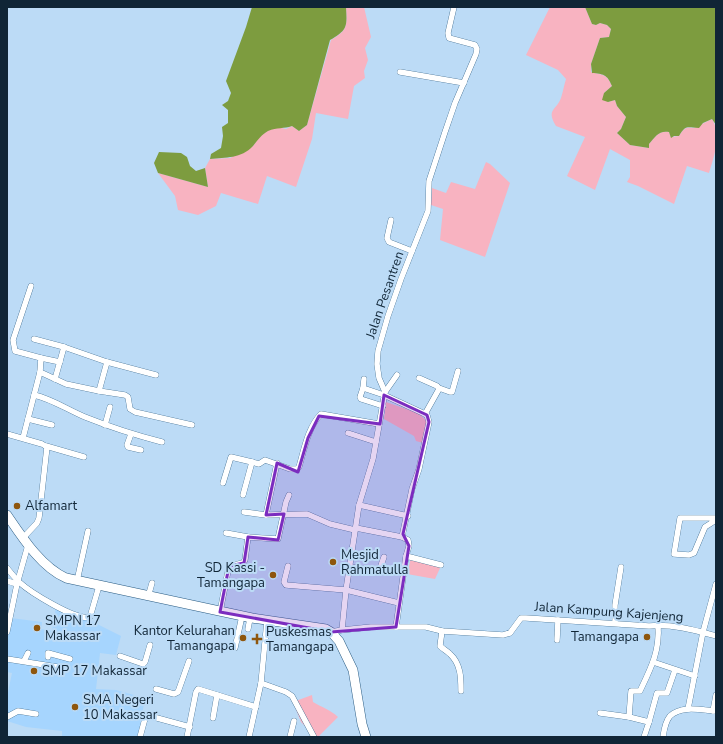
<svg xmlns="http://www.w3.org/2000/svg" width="723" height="744" viewBox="0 0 723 744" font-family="'Nunito Sans',sans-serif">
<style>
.built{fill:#a6d5fe}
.green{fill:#f8b3c1}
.water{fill:#7d9c3f}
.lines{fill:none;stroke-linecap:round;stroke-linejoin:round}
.street-casing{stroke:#2a5c83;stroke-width:6}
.primary-casing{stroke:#2a5c83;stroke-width:10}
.street{stroke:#fff;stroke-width:5.5}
.primary{stroke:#fff;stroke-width:9}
.marked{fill:#7b2cbf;fill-opacity:0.2;stroke:#7b2cbf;stroke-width:3;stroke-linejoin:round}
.poi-dot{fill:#8e560d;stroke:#bcdbf6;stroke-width:1.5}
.labels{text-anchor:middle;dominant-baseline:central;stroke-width:4;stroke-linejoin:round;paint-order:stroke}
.street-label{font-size:13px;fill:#102536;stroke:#bcdbf6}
.poi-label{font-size:13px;fill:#102536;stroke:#bcdbf6;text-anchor:start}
</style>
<rect width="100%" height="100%" fill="#bcdbf6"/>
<path class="built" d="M56,607L91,621L121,636L116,655L100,653L96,689L116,690L145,698L138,737H62V731L26,727L7,721V697L12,673L7,672V637L11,618L42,622L41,629L52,631Z"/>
<g class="green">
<path d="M346,7H364L371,37L365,48L368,60L364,71L365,78L354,86L348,119L316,113L312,139L296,187L267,176L258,204L221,193L216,206L198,215L178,210L175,196L158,173L208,187L205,168L210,159L230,158L253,146L260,136L269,130L278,127L286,129L292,126L299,131L307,125L331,40C348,30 347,26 346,7Z"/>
<path d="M550,7H585L592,24L596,25L600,23L607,25L611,29L609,37L600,38L591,64V72C603,75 607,74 612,86L604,93L608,102L615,100L617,106L626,117L621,129L617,133L630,145L649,148V144C655,137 659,130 669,132L671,137L679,136C683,129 686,126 694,128L712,119C722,135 714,157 709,173L687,166L674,204L638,186L627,182L630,177V160L610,149L595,190L567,176L585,137L556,126C546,109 556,111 561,98C563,92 564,85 566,79L558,70L526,55Z"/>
<path d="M486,162L490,164L510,183L485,257L440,240L443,209L431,205L432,188L446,193L451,182L475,189Z"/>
<path d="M386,402L418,413L426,420V427L423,443L416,441L414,436L384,419Z"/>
<path d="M411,558L441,566L435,579L407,574Z"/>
<path d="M312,695L313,702C321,707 331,710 338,717L318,737H316L301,722L293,702Z"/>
</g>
<g class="water">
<path d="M252,7H346C347,26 348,30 330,40L307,125L299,131L292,126C284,129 277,127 268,131C261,135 258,140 253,146C241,159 226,157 210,159L211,154L221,148L223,136L222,127L228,123V110L222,105L228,101L231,93L226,81L246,27Z"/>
<path d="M585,7H716V125L712,119L703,123L699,128C688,128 686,124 679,136H674L671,138L669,132C659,130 655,137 649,144V148L630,145L617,133L621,129L626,117L617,106L615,100L608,102L602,100L604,93L612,86C607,74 603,74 592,73L591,64L600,38L609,37L611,29L607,25L600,23L596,25L592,24Z"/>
<path d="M159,152L181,153L187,157L190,166L196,171L205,168L208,187L158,173L154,163Z"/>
</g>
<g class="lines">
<g class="street-casing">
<g id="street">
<path d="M400,72L464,83"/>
<path d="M391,220L387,238L389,242L412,251"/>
<path d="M34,339L64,347L107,362L99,391L66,384L40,372"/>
<path d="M41,358L60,362"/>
<path d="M107,362L156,375"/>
<path d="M419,378L437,386L439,389L425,414"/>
<path d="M55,379L64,347"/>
<path d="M364,379L363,388L384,395L425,414L427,415L429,422L419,469L412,489L402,537"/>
<path d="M363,388L360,397L361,399L383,406"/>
<path d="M439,388L450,392H452L458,371"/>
<path d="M99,391L125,395L128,397L130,409L135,412L192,425"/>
<path d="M385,392L397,375"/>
<path d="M34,395C52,399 68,410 85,417C110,427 135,435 162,442"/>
<path d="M28,419L52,425"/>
<path d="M105,425L110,407"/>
<path d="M348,433L376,442"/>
<path d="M7,434L42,444L47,447L39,518L37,523L23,538"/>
<path d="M131,434L127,445L128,447L141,450"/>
<path d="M23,438L40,372L41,358L15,351L13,340L31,286"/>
<path d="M46,446L84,457"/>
<path d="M277,463L266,515L307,514L330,524L355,530"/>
<path d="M223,483L231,457L252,462"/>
<path d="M243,495L252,462L259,464L265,460L290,469H297L299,467C304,450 308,427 321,414L379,424"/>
<path d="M359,505L408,516"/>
<path d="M244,512L266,515"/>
<path d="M716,518H680L674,554L689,555L694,553L705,527L716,520"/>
<path d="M356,528L402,537L408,540L409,546L406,556L396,627"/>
<path d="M226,533L248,537"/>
<path d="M406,556L441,565"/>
<path d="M288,566L284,582L286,585L346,590L399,603"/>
<path d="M350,567L379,571L384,557"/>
<path d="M7,568C11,573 15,578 19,582C30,592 76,621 90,617L99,586"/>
<path d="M7,581L17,584"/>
<path d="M77,581L88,531"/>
<path d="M148,597L152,583"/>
<path d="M220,612L229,566L243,563L245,560L248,537L278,539L286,502L289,495"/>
<path d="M615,623V605L621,567"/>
<path d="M248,629L250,618"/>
<path d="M342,630L371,627H426L442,631L503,635L510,633L521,618H526L649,626C673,624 694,630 716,636"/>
<path d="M442,631L440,646C443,649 447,651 450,654C461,664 461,678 461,691"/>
<path d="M7,632L17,584L28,545"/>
<path d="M331,632L342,630L346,590L359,505L373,459L383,403L385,392L379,378L377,364L378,351L388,316L401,279L428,211L429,181L445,132L455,103L476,54L477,49L475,45L449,38L448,33L454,7"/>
<path d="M557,640L558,620"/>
<path d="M235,648L242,616"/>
<path d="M120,656L143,664L145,662L150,645"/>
<path d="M48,657V653L70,659"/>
<path d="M7,659L64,668"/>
<path d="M24,661L28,653"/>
<path d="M653,662L695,676"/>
<path d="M261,683L286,692L292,696L314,737"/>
<path d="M156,689L174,694L178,692L189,661"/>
<path d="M688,709L703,632L716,584"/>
<path d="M713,711L716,695"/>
<path d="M600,713L629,717L649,722L644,737"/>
<path d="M7,717L18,711L36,714"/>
<path d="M629,717L631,691H640C651,668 660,651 658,625"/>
<path d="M213,718L217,695"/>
<path d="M649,722L657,693H667L675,670"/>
<path d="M140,737L146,715L190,727"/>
<path d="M187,737L196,692L198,689L256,707"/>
<path d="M249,737L261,683L267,621"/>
<path d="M290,737L294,721"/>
<path d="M663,737C664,730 665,722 670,716C681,705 702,710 716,711"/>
</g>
</g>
<g class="primary-casing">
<path id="primary" d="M7,515C22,537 41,567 66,578L252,618L326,629L331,632L339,641L353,670L362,724L366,737"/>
</g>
<use href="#street" class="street"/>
<use href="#primary" class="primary"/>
</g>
<path class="marked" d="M384,395L427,415L429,422L403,534L409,546L396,627L331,632L220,612L229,566L244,563L248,537L278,540L284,514L266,515L277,463L298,472L308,438L319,416L380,424Z"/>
<g class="poi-dot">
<circle cx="17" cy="506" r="4"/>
<circle cx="333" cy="562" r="4"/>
<circle cx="273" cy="575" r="4"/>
<circle cx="37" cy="628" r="4"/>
<circle cx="647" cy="637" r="4"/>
<circle cx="243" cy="638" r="4"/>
<path d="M255 633h4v4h4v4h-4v4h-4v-4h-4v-4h4z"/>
<circle cx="34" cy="671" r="4"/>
<circle cx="75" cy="707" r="4"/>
</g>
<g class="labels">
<g class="street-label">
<text transform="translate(385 295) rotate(-71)">Jalan Pesantren</text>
<text transform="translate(609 612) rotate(4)">Jalan Kampung Kajenjeng</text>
</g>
<g class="poi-label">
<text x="25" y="506">Alfamart</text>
<text x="341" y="555">Mesjid<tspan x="341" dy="15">Rahmatulla</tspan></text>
<text x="265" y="568" text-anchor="end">SD Kassi -<tspan x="265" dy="15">Tamangapa</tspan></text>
<text x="45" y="621">SMPN 17<tspan x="45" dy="15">Makassar</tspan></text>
<text x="235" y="631" text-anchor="end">Kantor Kelurahan<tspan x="235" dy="15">Tamangapa</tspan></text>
<text x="266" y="632">Puskesmas<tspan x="266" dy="15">Tamangapa</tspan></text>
<text x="639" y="637" text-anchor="end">Tamangapa</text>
<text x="42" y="671">SMP 17 Makassar</text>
<text x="83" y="700">SMA Negeri<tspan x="83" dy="15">10 Makassar</tspan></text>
</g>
</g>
<rect width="723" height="744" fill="none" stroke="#102536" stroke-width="16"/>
</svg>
